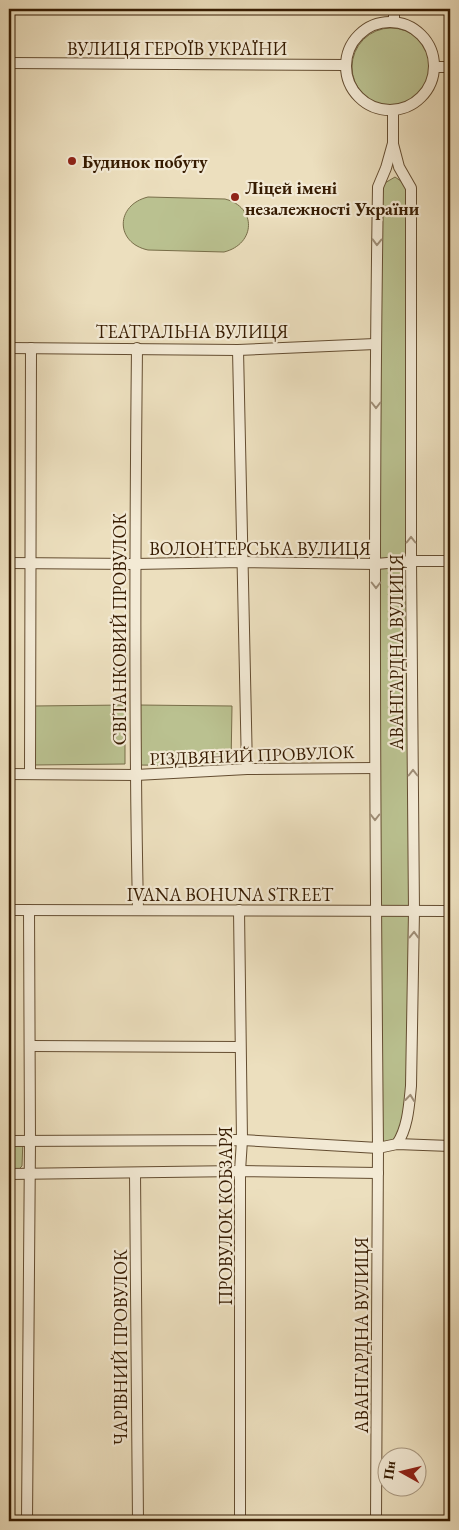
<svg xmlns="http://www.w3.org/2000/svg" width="459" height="1530" viewBox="0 0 459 1530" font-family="'EB Garamond',serif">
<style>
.green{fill:#bac190;stroke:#786e49}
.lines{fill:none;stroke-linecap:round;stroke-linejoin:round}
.minor-casing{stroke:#644d31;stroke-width:12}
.minor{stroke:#f3ead5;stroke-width:10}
.oneway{stroke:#9e8d76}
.poi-dot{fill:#8f2418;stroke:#f3ead5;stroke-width:2}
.labels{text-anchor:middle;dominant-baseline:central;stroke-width:4.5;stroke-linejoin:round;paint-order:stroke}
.street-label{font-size:18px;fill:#371c02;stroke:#f3ead5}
.poi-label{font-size:18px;font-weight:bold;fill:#371c02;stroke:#f3ead5;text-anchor:start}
</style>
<rect width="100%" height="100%" fill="#ecdfbe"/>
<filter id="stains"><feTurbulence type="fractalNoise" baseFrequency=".004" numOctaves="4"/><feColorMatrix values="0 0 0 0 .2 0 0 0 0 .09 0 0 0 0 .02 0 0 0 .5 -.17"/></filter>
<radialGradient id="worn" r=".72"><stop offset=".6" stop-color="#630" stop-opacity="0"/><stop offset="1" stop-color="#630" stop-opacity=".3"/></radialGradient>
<g class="green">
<circle cx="391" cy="67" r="39"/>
<path d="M395,177L411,188V1086L397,1144L378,1148V187Z"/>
<path d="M148,197L225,199C257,207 256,244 224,252L148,250C115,243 115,205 148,197Z"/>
<path d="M125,705V764L34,765L33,706Z"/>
<path d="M139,705L232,706L231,766L137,765Z"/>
<path d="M23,1139L22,1166L19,1169L9,1170V1140Z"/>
<rect x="26" y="1516" width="102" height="5"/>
</g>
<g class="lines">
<g class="minor-casing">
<g id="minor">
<path d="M394,9V22"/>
<circle cx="390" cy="66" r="44"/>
<path d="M9,63L346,65"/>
<path d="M434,67H450"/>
<path d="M393,144L399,167L411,188V561L414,911L411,1086C409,1106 408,1127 397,1144"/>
<path d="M9,348L238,350L375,344"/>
<path d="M137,348C135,535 134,723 138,910"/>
<path d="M238,350L247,769"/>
<path d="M9,563L135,564L243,562L376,564L411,561H450"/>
<path d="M9,774L136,775L247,769L375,768"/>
<path d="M30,774L31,348"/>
<path d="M9,910L450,911"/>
<path d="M239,910L242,1140L240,1171V1521"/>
<path d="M30,1046L240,1047"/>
<path d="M9,1141L242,1140L378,1148C375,828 373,507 378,187L386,168L393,143V111"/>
<path d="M135,1173L138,1521"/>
<path d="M9,1174L240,1171L378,1173"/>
<path d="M27,1521L30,1141L29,910"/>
<path d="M376,1521L378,1148L397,1144L450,1146"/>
</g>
</g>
<use href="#minor" class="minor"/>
</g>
<defs><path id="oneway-chevron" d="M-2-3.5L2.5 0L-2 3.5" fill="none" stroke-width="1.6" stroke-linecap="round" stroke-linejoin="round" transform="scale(1.25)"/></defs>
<g class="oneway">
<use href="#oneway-chevron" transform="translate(377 242) rotate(91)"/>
<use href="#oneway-chevron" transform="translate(376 405) rotate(90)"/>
<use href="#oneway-chevron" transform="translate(411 540) rotate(-90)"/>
<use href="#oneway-chevron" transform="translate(376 585) rotate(90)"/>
<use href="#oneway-chevron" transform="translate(413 773) rotate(-90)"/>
<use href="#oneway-chevron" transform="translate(375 817) rotate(90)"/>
<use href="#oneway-chevron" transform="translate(414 935) rotate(-89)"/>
<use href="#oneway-chevron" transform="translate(410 1098) rotate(-84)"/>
</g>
<g class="poi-dot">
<circle cx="72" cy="161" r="5"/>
<circle cx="235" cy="197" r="5"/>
</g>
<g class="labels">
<g class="street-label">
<text x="177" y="48">ВУЛИЦЯ ГЕРОЇВ УКРАЇНИ</text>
<text x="192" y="331">ТЕАТРАЛЬНА ВУЛИЦЯ</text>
<text x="260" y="548">ВОЛОНТЕРСЬКА ВУЛИЦЯ</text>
<text transform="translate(119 629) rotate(-90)">СВІТАНКОВИЙ ПРОВУЛОК</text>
<text transform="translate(396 652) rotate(-90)">АВАНГАРДНА ВУЛИЦЯ</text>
<text transform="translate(252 755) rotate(-2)">РІЗДВЯНИЙ ПРОВУЛОК</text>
<text x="230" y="894">IVANA BOHUNA STREET</text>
<text transform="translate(225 1216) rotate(-90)">ПРОВУЛОК КОБЗАРЯ</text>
<text transform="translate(361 1335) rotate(-90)">АВАНГАРДНА ВУЛИЦЯ</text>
<text transform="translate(120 1347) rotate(-90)">ЧАРІВНИЙ ПРОВУЛОК</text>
</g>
<g class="poi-label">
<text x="82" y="161">Будинок побуту</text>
<text x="245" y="187">Ліцей імені<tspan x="245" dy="21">незалежності України</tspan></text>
</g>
</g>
<rect width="459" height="1530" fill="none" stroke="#ecdfbe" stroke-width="30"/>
<rect x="10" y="10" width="439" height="1510" fill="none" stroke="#371c02" stroke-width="2.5"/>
<rect x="15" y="15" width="429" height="1500" fill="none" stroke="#371c02"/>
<g transform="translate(402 1472) rotate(278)"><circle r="24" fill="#f3ead5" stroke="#a89881"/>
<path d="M0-4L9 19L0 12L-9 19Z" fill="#8f2418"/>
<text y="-8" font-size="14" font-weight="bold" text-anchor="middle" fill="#371c02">Пн</text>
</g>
<rect width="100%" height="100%" filter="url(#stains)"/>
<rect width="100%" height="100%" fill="url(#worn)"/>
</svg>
